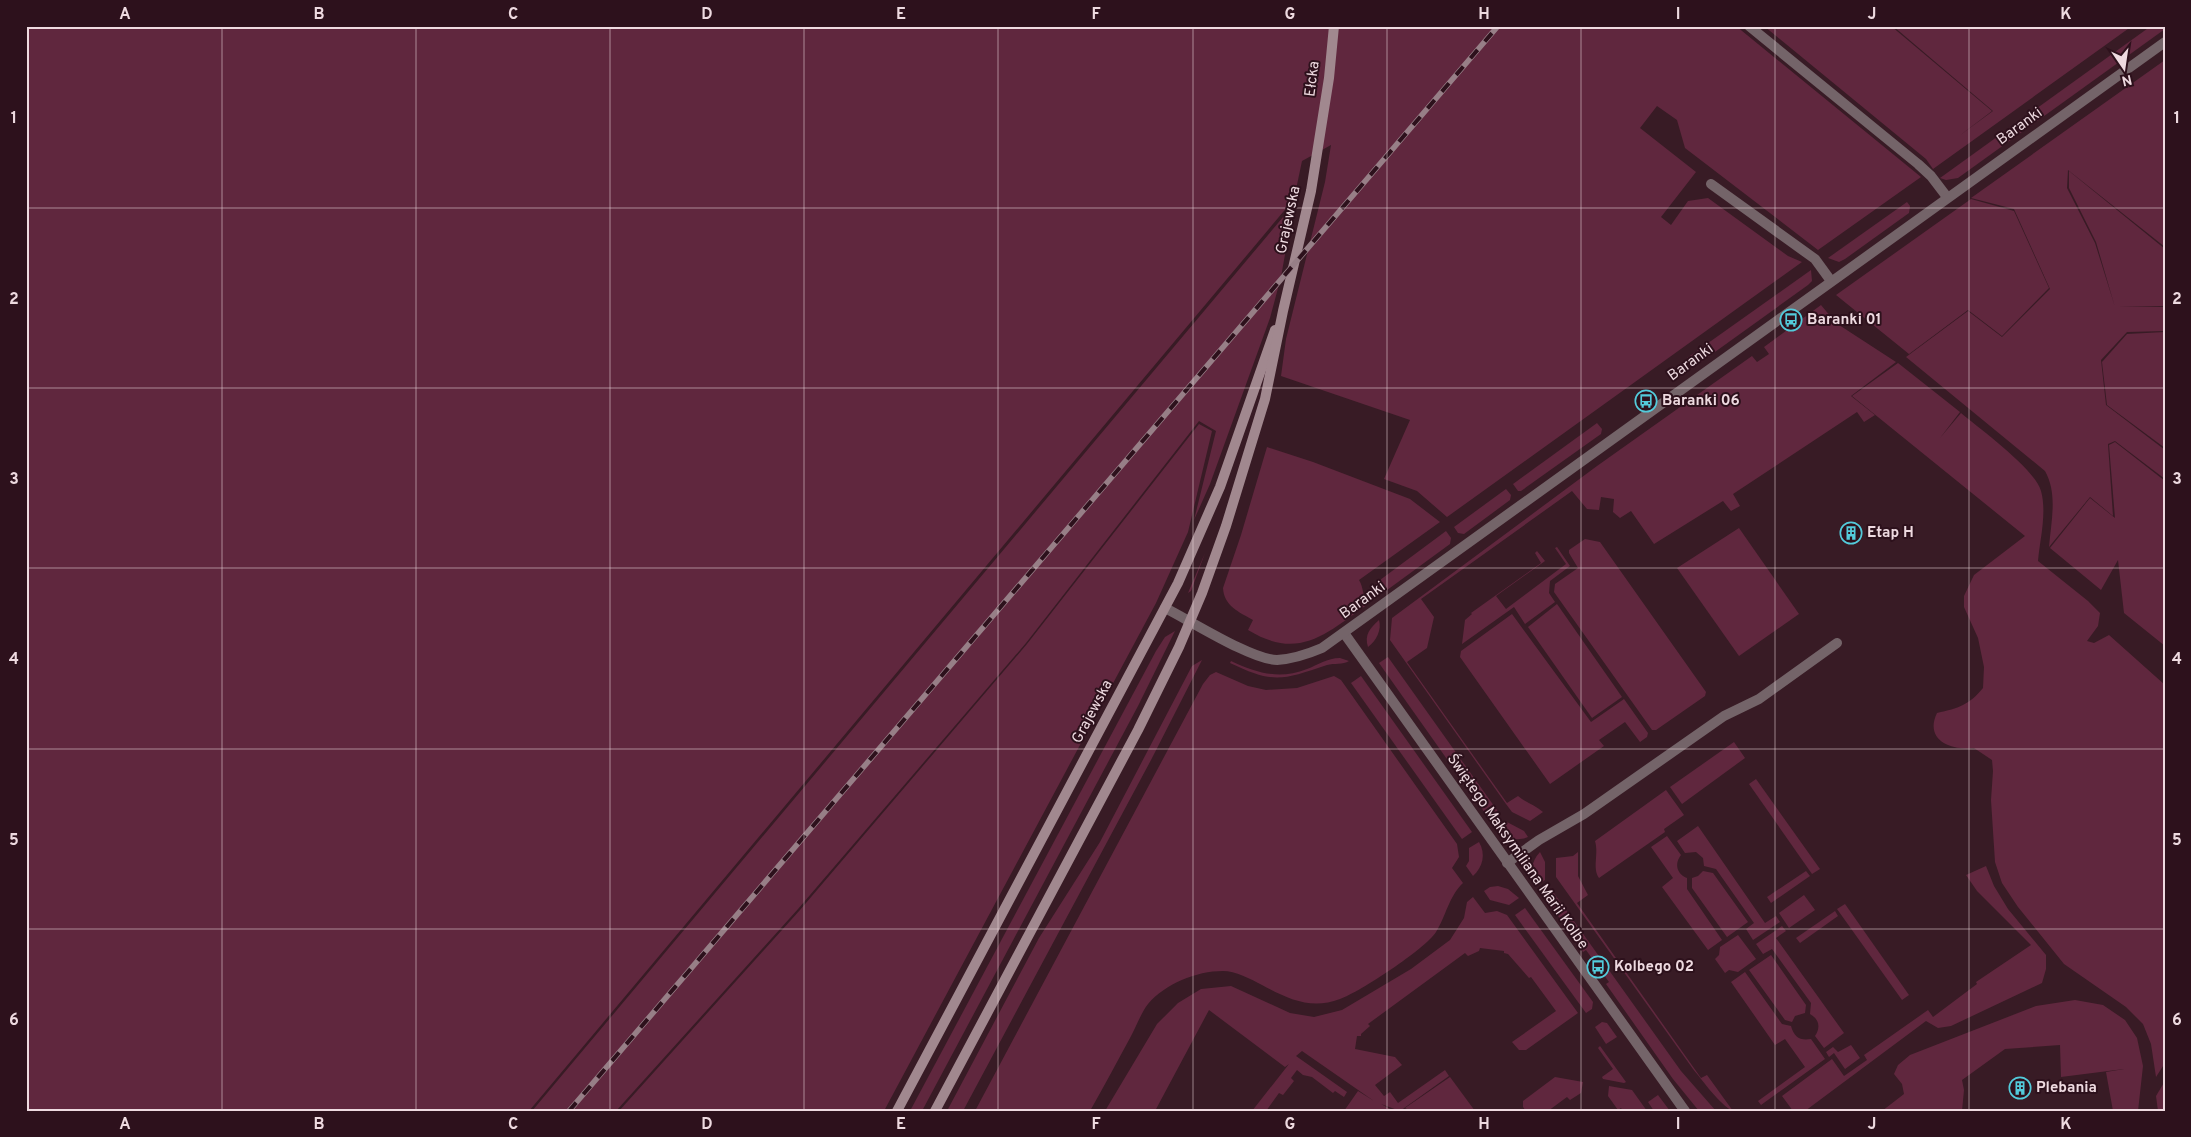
<svg xmlns="http://www.w3.org/2000/svg" width="2191" height="1137" viewBox="0 0 2191 1137" font-family="Overpass,sans-serif">
<style>
.green{fill:#60273e}
.lines{fill:none;stroke-linecap:round;stroke-linejoin:round}
.minor{stroke:#746469;stroke-width:10}
.tertiary{stroke:#746469;stroke-width:10}
.secondary{stroke:#a1888f;stroke-width:10}
.rail-casing{stroke:#977f87;stroke-width:5.5}
.rail{stroke:#2d111c;stroke-width:4;stroke-dasharray:11;stroke-linecap:butt}
.grid{fill:none;stroke:#eedae0;stroke-width:1;stroke-opacity:0.55}
.labels{text-anchor:middle;dominant-baseline:central;stroke-width:4;stroke-linejoin:round;paint-order:stroke}
.street-label{font-size:15px;fill:#eedae0;stroke:#2d111c}
.poi-label{font-size:15px;font-weight:bold;fill:#eedae0;stroke:#2d111c;text-anchor:start}
.neatline{fill:none;stroke:#eedae0;stroke-width:2}
.grid-label{font-size:16px;text-anchor:middle;font-weight:bold;fill:#eedae0}
</style>
<rect width="100%" height="100%" fill="#381b25"/>
<g class="green">
<path d="M26,26H1736L1921,177L1818,250L1685,148L1677,120L1657,106L1640,128L1696,172L1661,217L1671,225L1688,201L1708,198L1788,256L1802,262L1447,517L1417,491L1384,479L1410,420L1281,376L1286,339L1325,182L1331,145L1302,161L1294,199L529,1111H26Z"/>
<path d="M1764,26H1891L1992,111L1959,136L1993,111L1893,26H2132L1933,169L1926,159Z"/>
<path d="M2151,26H2165V29L1958,178L1946,180L1940,178Z"/>
<path d="M2165,60V247L2068,170L2067,188L2095,243L2115,307L2096,242L2069,188V171L2165,249V306L2118,307H2165V331L2127,332L2101,360L2106,405L2165,450V479L2115,441L2108,444L2113,516L2090,497L2049,547C2051,522 2058,494 2045,471L1906,357L1968,311L2002,337L2050,289L2014,209L1971,198Z"/>
<path d="M1971,199L2014,211L2049,288L2002,336L1968,310L1909,354L1836,295Z"/>
<path d="M1907,202L1910,206L1909,213L1845,259L1839,262L1828,258Z"/>
<path d="M1294,204L1281,277L1270,318L1210,484L1194,520L1216,431L1199,421L1026,643L798,909L616,1111H532Z"/>
<path d="M1811,270L1812,281L1808,285L1694,367L1687,358Z"/>
<path d="M1821,305L1836,323L1896,362L1851,396L1875,415L1864,422L1857,412L1733,494L1740,506L1731,511L1723,501L1654,544L1631,511L1620,518L1613,512L1614,499L1601,497L1599,510L1587,509L1572,491L1421,599L1434,617L1427,648L1407,662L1507,803L1518,796C1526,803 1535,805 1543,812L1530,821L1512,812L1506,804L1390,640L1392,618L1597,466L1752,356L1757,362L1769,354L1764,347Z"/>
<path d="M2165,332V448L2107,405L2102,362L2127,334Z"/>
<path d="M1898,363L1960,412L1940,438L1961,413C1980,429 2035,469 2041,491C2047,513 2040,539 2038,561L2088,601L2100,613L2098,626L2087,641L2094,643L2109,635L2165,685V1063L2156,1077L2151,1044L2143,1024L2126,1007L2064,964L2018,907L2002,883L1995,862L1991,800L1993,771L1992,760L1974,748C1951,751 1924,740 1937,713C1959,708 1969,705 1983,688L1984,667L1978,638L1964,607V596L1974,575L2025,536L1852,396Z"/>
<path d="M1597,423L1602,429L1601,434L1521,491H1518L1513,484Z"/>
<path d="M1199,424L1212,431L1188,532L1156,603L884,1111H619L800,910L1027,644Z"/>
<path d="M2115,442L2165,481V646L2124,613L2118,560L2101,590L2050,548L2090,498L2115,518L2109,445Z"/>
<path d="M1267,447L1313,462L1410,499L1440,522L1359,580C1364,588 1362,596 1368,604C1326,634 1299,661 1248,630L1253,620C1239,612 1224,606 1223,588L1241,535Z"/>
<path d="M1506,489L1511,495L1510,500L1464,534L1458,533L1454,527Z"/>
<path d="M1739,528L1799,614L1739,656L1677,568Z"/>
<path d="M1446,531L1451,538L1450,544L1383,593L1376,583Z"/>
<path d="M1585,539L1600,542L1706,692L1705,696L1656,730H1652L1554,592L1555,584L1578,568L1569,553V550Z"/>
<path d="M1557,547L1570,566L1550,581L1549,593L1555,602L1525,624L1514,607L1462,644L1465,620L1472,614L1471,613L1541,563L1535,553L1537,551L1545,561L1496,596L1506,609L1566,564L1555,548Z"/>
<path d="M1205,553L1191,591L1188,593Z"/>
<path d="M1557,604L1622,697L1592,718L1528,627Z"/>
<path d="M1512,614L1591,722L1624,699L1648,733L1647,737L1640,742L1625,722L1599,740L1604,746L1550,784L1460,657L1461,651Z"/>
<path d="M1379,620C1382,630 1376,641 1368,647C1364,635 1370,628 1379,620Z"/>
<path d="M1175,631L1138,706L922,1111H910L1156,651L1165,637Z"/>
<path d="M1388,657L1499,813L1490,820L1379,663Z"/>
<path d="M1340,658L1349,661C1343,665 1334,663 1327,665C1282,680 1274,684 1230,663L1231,661C1257,673 1279,680 1307,669C1318,665 1327,658 1340,658Z"/>
<path d="M1202,660L1151,760L963,1111H947L1039,938L1100,842L1192,666Z"/>
<path d="M1216,672L1248,686L1266,690L1297,688L1334,676L1341,680L1457,844L1459,857L1452,868L1463,883C1449,896 1446,916 1436,932C1425,949 1360,992 1340,999C1311,1010 1288,999 1262,985C1251,979 1235,971 1223,971C1196,971 1165,984 1148,1004C1141,1013 1136,1027 1130,1038C1117,1062 1104,1086 1090,1111H975L1203,684L1210,675Z"/>
<path d="M1361,676L1472,832L1462,839L1351,683Z"/>
<path d="M1734,742L1745,758L1682,804L1670,787Z"/>
<path d="M1756,779L1820,869L1812,874L1749,784Z"/>
<path d="M1666,790L1684,815L1664,829L1665,832L1599,878C1592,868 1599,854 1595,841Z"/>
<path d="M1507,822L1524,831L1528,837C1516,842 1506,838 1496,829Z"/>
<path d="M1698,826L1765,923L1776,916L1780,922L1753,940L1746,929L1754,923L1716,869L1704,866L1703,858L1696,852L1685,853L1677,841Z"/>
<path d="M1667,836L1681,855C1674,864 1677,874 1687,878V889L1722,940L1708,950L1662,887L1673,878L1651,847Z"/>
<path d="M1479,842C1486,854 1483,867 1473,876L1466,866L1469,861V848Z"/>
<path d="M1540,852L1545,862V880L1537,886C1530,873 1530,863 1540,852Z"/>
<path d="M1578,852V876L1588,895L1577,903L1701,1078L1707,1075L1733,1111C1720,1105 1703,1081 1693,1069L1556,877V858L1573,856Z"/>
<path d="M1986,866L1994,886L2008,909L2046,955V969L2042,983L1951,1026L1938,1028L1926,1021L1805,1111H1793L1782,1096L1832,1059L1844,1076L1867,1060L1864,1055L1928,1010L1933,1017L1977,984L1976,982L2031,945L1977,891L1966,875Z"/>
<path d="M1703,871L1713,873L1748,922L1727,937L1692,888V878L1698,876Z"/>
<path d="M1806,871L1810,876L1771,903L1767,897Z"/>
<path d="M1498,886L1508,889L1519,898L1509,905L1490,900L1484,891L1490,887Z"/>
<path d="M1551,889L1681,1071L1716,1111H1699L1673,1079L1606,984L1609,982L1586,950L1583,952L1543,894Z"/>
<path d="M1804,895L1815,910L1789,928L1779,913Z"/>
<path d="M1473,897L1485,913L1497,911L1507,915L1578,1013L1526,1050H1519L1512,1042L1556,1011L1531,977L1529,978L1508,954L1504,953V951L1480,948L1479,951L1468,956L1465,953L1368,1024L1370,1026L1361,1034V1036H1357L1355,1049L1395,1057L1402,1065L1375,1085L1384,1096L1390,1092L1398,1103L1445,1070L1449,1076L1400,1111L1381,1104L1394,1111H1344L1358,1091L1374,1101L1302,1051L1296,1056L1347,1092L1344,1097L1335,1091L1333,1093L1312,1077L1303,1075L1297,1070L1291,1078L1294,1081L1283,1095L1279,1093L1266,1111H1252L1289,1064L1285,1067L1209,1010L1155,1111H1105L1157,1024L1178,1003L1201,989L1231,986L1290,1013L1314,1017L1342,1010L1411,969L1450,940L1464,918L1467,902Z"/>
<path d="M1845,904L1909,995L1902,1000L1837,909Z"/>
<path d="M1525,908L1593,1002L1592,1009L1586,1013L1515,915Z"/>
<path d="M1835,911L1838,916L1800,943L1796,938Z"/>
<path d="M1782,926L1786,931L1776,938L1844,1033L1824,1048L1815,1036C1821,1027 1819,1019 1810,1014L1811,1003L1772,949L1763,954L1756,944Z"/>
<path d="M1738,935L1756,959L1738,972L1729,970L1725,973L1715,959L1719,955L1720,947Z"/>
<path d="M1771,955L1806,1005L1805,1013L1795,1016L1792,1022L1785,1020L1749,970Z"/>
<path d="M1745,972L1782,1024L1791,1026C1794,1037 1800,1041 1811,1039L1825,1059L1761,1105L1758,1101L1805,1067L1785,1039L1775,1045L1731,982Z"/>
<path d="M2075,1000L2103,1005L2125,1020L2137,1038L2143,1066L2138,1111H2113L2106,1072L2124,1069L2061,1077L2060,1045L2005,1049L1962,1080L1964,1090L1962,1111H1882L1904,1094L1902,1084L1894,1074L1898,1065L1910,1055L2036,1006Z"/>
<path d="M1602,1022L1607,1023L1617,1037L1606,1044L1595,1027Z"/>
<path d="M1851,1045L1860,1058L1845,1069L1834,1053L1829,1057L1826,1052L1833,1047L1838,1052Z"/>
<path d="M1600,1046L1626,1082L1624,1083L1603,1079L1602,1077L1613,1069L1598,1048Z"/>
<path d="M1450,1077L1475,1111H1411L1405,1108Z"/>
<path d="M1555,1077L1583,1082L1581,1093L1570,1100L1567,1097L1548,1111H1526L1523,1107V1101Z"/>
<path d="M2165,1081V1111H2158L2156,1096Z"/>
<path d="M1609,1086L1632,1090L1647,1111H1623L1621,1108L1618,1110L1608,1096Z"/>
<path d="M1658,1095L1670,1111H1654L1648,1102Z"/>
</g>
<g class="lines">
<g class="minor">
<path d="M1749,26L1918,164L1931,176L1947,197"/>
<path d="M1711,184L1815,259L1831,281"/>
<path d="M1344,633L1685,1111"/>
<path d="M1507,863L1539,840L1584,814L1724,716L1759,699L1837,643"/>
</g>
<path class="tertiary" d="M1165,608C1191,621 1252,660 1277,660C1293,659 1308,654 1322,648L2165,42"/>
<g class="secondary">
<path d="M897,1111L1178,583L1220,487L1275,330"/>
<path d="M935,1111L1138,730L1179,647L1202,593L1226,526L1265,399L1283,311L1311,191L1329,78L1334,26"/>
</g>
<g class="rail-casing">
<path id="rail" d="M569,1111L1498,26"/>
</g>
<use href="#rail" class="rail"/>
</g>
<path class="grid" d="M222,26V1111M416,26V1111M610,26V1111M804,26V1111M998,26V1111M1193,26V1111M1387,26V1111M1581,26V1111M1775,26V1111M1969,26V1111M26,208H2165M26,388H2165M26,568H2165M26,749H2165M26,929H2165"/>
<defs>
<g id="bus-ring" transform="scale(1.125)"><circle r="9.5" fill="#2d111c" stroke="#53cbdb" stroke-width="1.5"/><path d="M-5-6H5V4H4V6H2V4H-2V6H-4V4H-5ZM-3.5-4V0h7V-4ZM-3.5 1.2v1.5H-2V1.2ZM2 1.2v1.5H3.5V1.2Z" fill="#53cbdb"/></g>
<g id="building-ring" transform="scale(1.125)"><circle r="9.5" fill="#2d111c" stroke="#53cbdb" stroke-width="1.5"/><path d="M-4-6H4V6H1V3H-1V6H-4ZM-2.5-4.3h1.7v1.8h-1.7ZM.8-4.3h1.7v1.8H.8ZM-2.5-1h1.7V.8h-1.7ZM.8-1h1.7V.8H.8Z" fill="#53cbdb"/></g>
</defs>
<g fill-rule="evenodd">
<use href="#bus-ring" x="1791" y="320"/>
<use href="#bus-ring" x="1646" y="401"/>
<use href="#building-ring" x="1851" y="533"/>
<use href="#bus-ring" x="1598" y="967"/>
<use href="#building-ring" x="2020" y="1088"/>
</g>
<g class="labels">
<g class="street-label">
<text transform="translate(1313 79) rotate(-83)">Ełcka</text>
<text transform="translate(2020 127) rotate(-36)">Baranki</text>
<text transform="translate(1289 220) rotate(-78)">Grajewska</text>
<text transform="translate(1691 363) rotate(-36)">Baranki</text>
<text transform="translate(1363 601) rotate(-36)">Baranki</text>
<text transform="translate(1093 712) rotate(-62)">Grajewska</text>
<text transform="translate(1517 852) rotate(55)">Świętego Maksymiliana Marii Kolbe</text>
</g>
<g class="poi-label">
<text x="1807" y="320">Baranki 01</text>
<text x="1662" y="401">Baranki 06</text>
<text x="1867" y="533">Etap H</text>
<text x="1614" y="967">Kolbego 02</text>
<text x="2036" y="1088">Plebania</text>
</g>
</g>
<rect width="2191" height="1137" fill="none" stroke="#2d111c" stroke-width="55"/>
<g transform="translate(2124 68) rotate(167)" stroke="#2d111c" stroke-width="4" paint-order="stroke">
<path d="M0-4L9 19L0 12L-9 19Z" fill="#eedae0"/>
<text y="-8" font-size="14" font-weight="bold" text-anchor="middle" fill="#eedae0">N</text>
</g>
<rect x="28" y="28" width="2136" height="1082" class="neatline"/>
<g class="grid-label">
<text x="125" y="19">A</text>
<text x="319" y="19">B</text>
<text x="513" y="19">C</text>
<text x="707" y="19">D</text>
<text x="901" y="19">E</text>
<text x="1096" y="19">F</text>
<text x="1290" y="19">G</text>
<text x="1484" y="19">H</text>
<text x="1678" y="19">I</text>
<text x="1872" y="19">J</text>
<text x="2066" y="19">K</text>
<text x="14" y="123">1</text>
<text x="2177" y="123">1</text>
<text x="14" y="304">2</text>
<text x="2177" y="304">2</text>
<text x="14" y="484">3</text>
<text x="2177" y="484">3</text>
<text x="14" y="664">4</text>
<text x="2177" y="664">4</text>
<text x="14" y="845">5</text>
<text x="2177" y="845">5</text>
<text x="14" y="1025">6</text>
<text x="2177" y="1025">6</text>
<text x="125" y="1129">A</text>
<text x="319" y="1129">B</text>
<text x="513" y="1129">C</text>
<text x="707" y="1129">D</text>
<text x="901" y="1129">E</text>
<text x="1096" y="1129">F</text>
<text x="1290" y="1129">G</text>
<text x="1484" y="1129">H</text>
<text x="1678" y="1129">I</text>
<text x="1872" y="1129">J</text>
<text x="2066" y="1129">K</text>
</g>
</svg>
